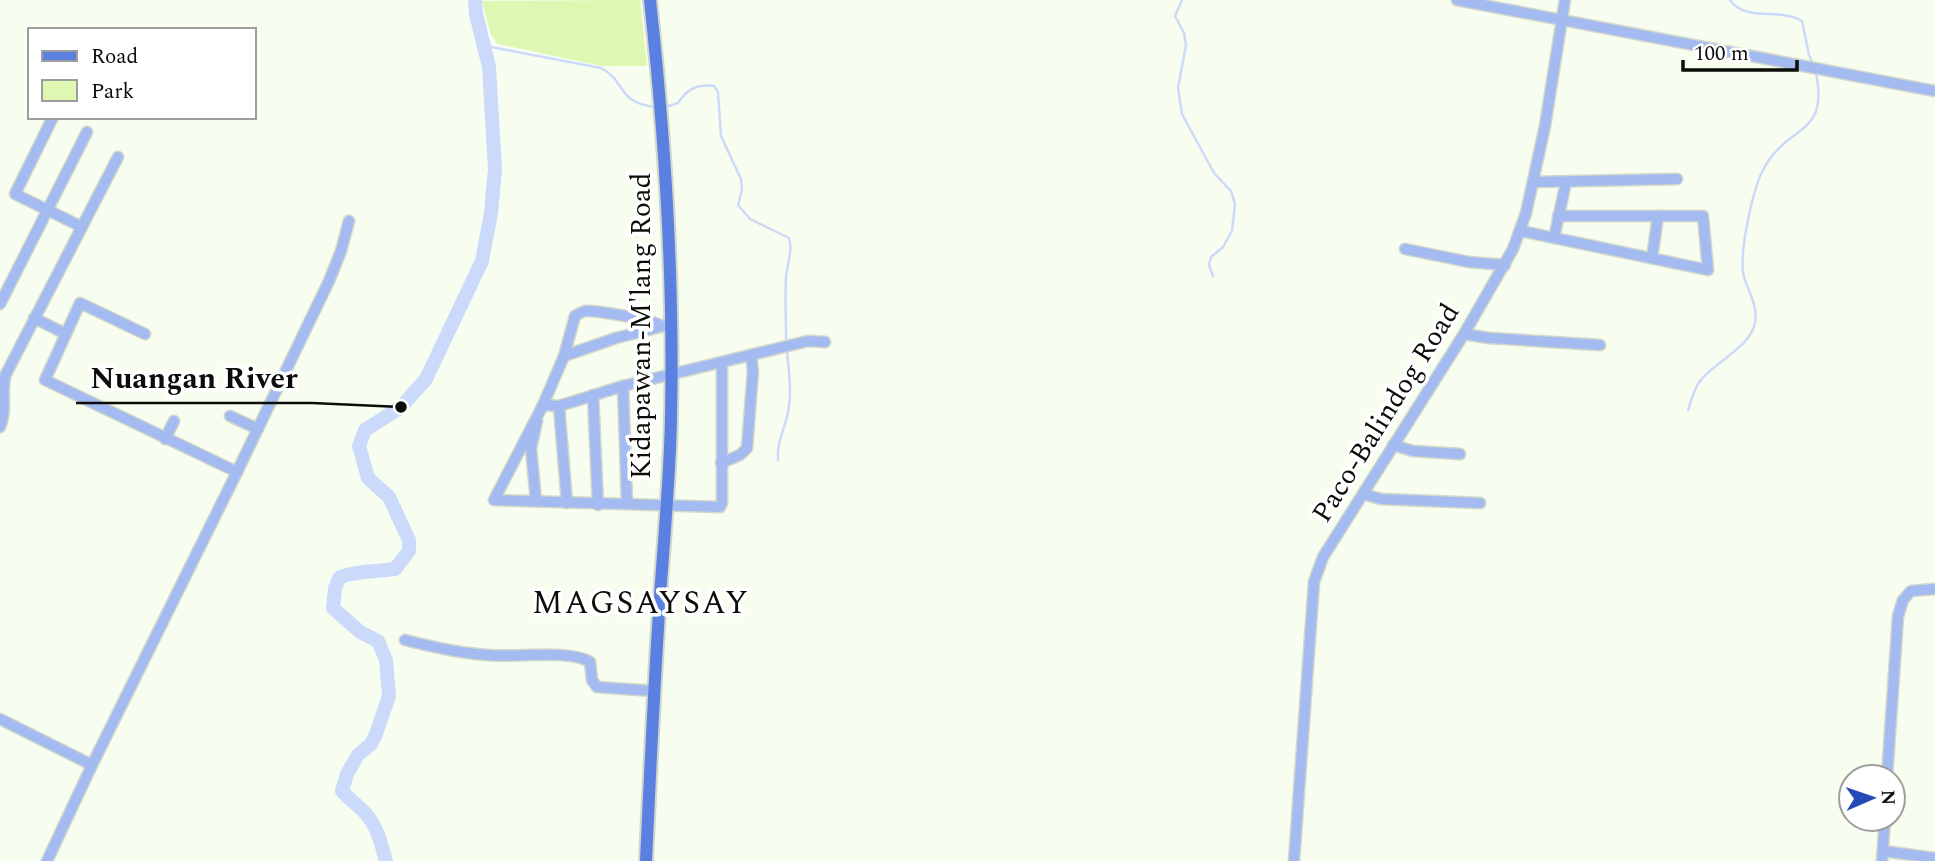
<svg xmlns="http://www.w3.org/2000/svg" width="1935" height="861" viewBox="0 0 1935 861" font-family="Spectral,serif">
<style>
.green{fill:#def8b4}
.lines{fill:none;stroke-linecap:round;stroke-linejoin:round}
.stream{stroke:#cbdafb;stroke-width:2.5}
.river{stroke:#cbdafb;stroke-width:14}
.minor-casing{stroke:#d1d7ca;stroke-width:13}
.major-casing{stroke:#d1d7ca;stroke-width:16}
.minor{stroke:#a3bbf0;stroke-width:10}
.major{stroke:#5a81e1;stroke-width:12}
.labels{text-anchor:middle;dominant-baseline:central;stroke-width:7;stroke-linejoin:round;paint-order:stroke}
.street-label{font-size:28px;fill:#0b0d09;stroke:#fff}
.quarter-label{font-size:32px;letter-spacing:2px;fill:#0b0d09;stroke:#fff}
.leader{fill:none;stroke:#0b0d09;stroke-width:2.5}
.callout-dot{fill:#0b0d09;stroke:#fff;stroke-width:2.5}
.callout-label{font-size:30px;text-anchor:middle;font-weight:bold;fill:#0b0d09;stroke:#fff;stroke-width:7;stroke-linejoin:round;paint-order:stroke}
</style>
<rect width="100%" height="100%" fill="#f7fdef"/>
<path class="green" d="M640,0L647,66H602L498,44L491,35L482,1Z"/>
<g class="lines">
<g class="stream">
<path d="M1182,0L1175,16L1184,33L1186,45L1178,88L1182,114L1214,173L1231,191L1235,204L1232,231L1223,247L1211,257L1209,265L1213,276"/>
<path d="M1730,0C1746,23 1780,7 1802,21L1809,55L1812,62"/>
<path d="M485,43L491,47L601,68C627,82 617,103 655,107"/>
<path d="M669,106L678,103C687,89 697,84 714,86L718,92L721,136L741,179L742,190L738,205L750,219L789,238C793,251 787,264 786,277C785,298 786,319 786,340"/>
<path d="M1688,410C1691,401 1694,389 1700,381C1713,363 1750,348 1755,323C1758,306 1749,293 1744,277C1738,255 1753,188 1764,168C1789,123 1829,137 1816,73"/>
<path d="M778,460C776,443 785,429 788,412C792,392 789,372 787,351"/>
</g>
<path class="river" d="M386,861C382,846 377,826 366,814C359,806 350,800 342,791L347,774L358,755L371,744L376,734L389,696L386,660L378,641L360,632L333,608L335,588L340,577C358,570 376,572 395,569L409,551V540L389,497L368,478L359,446L365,430L401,407L426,379L482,261L491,213L495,169L489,67L476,14L475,0"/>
<g class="minor-casing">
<g id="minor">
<path d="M1457,0L1935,91"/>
<path d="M53,117L15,194L82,227"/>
<path d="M1533,182L1677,179"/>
<path d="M1521,231L1708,270L1703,216H1558"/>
<path d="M1554,238L1566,182"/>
<path d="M1405,249L1469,262L1505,265"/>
<path d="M1652,258L1658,216"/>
<path d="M0,304L87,132"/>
<path d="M34,318L66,334"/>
<path d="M662,326C653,320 597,310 585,311C581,312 579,313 575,316L564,356L543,405L494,500L720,507L722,503V363"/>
<path d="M145,334L80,303L45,380L237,472"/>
<path d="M1464,334L1489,338L1600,345"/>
<path d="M564,356L616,338L664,326"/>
<path d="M623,386L627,504"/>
<path d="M593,395L598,505"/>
<path d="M543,405L559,406L623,386L808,341L825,342"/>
<path d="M559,406L567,503"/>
<path d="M230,416L258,429"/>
<path d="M0,427C8,409 0,392 6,374L118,157"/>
<path d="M165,439L174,421"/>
<path d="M1393,445L1413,451L1460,454"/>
<path d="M721,463L740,455L747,448L753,371L751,355"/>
<path d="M1363,494L1381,499L1480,503"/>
<path d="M536,501L531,448L537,421"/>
<path d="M405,640C432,647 459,653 487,655C513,658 569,649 590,662L592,680L597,687L654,691"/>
<path d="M0,719L92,765"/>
<path d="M1887,777L1898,616L1903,600L1911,591L1935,589"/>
<path d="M1883,851L1935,858"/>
<path d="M47,861L92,765L237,472L329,281L341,251L349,221"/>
<path d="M1294,861L1314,582L1323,557L1464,334L1513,249L1526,213L1545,126L1565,0"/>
<path d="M1882,861L1885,819"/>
</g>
</g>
<g class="major-casing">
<path id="major" d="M646,861C650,773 654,685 660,597C664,537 670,477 671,417C674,278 665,138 650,0"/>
</g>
<use href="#minor" class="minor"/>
<use href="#major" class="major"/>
</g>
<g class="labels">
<g class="street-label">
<text transform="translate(641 326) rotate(-90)">Kidapawan-M'lang Road</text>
<text transform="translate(1386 413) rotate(-58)">Paco-Balindog Road</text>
</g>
<g class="quarter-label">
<text x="641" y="603">MAGSAYSAY</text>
</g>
</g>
<path class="leader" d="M401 407L312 403H76"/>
<circle class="callout-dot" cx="401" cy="407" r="7"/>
<g class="callout-label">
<text x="194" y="388">Nuangan River</text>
</g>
<rect x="28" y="28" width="228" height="91" fill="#ffffff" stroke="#9d9e9d" stroke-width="2"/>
<rect x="42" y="51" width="35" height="10" fill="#5a81e1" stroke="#9d9e9d" stroke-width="2"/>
<text x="91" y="63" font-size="21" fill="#0b0d09">Road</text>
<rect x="42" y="80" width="35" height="21" fill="#def8b4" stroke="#9d9e9d" stroke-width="2"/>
<text x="91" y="98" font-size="21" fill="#0b0d09">Park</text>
<g transform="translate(1872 798) rotate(88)"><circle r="33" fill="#ffffff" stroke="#9d9e9d" stroke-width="2"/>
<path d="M0-5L12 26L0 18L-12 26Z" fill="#2549b8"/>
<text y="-10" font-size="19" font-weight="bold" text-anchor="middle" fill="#0b0d09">N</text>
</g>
<path d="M1683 60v10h114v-10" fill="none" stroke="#0b0d09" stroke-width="3.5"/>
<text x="1694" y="60" font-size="21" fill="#0b0d09" stroke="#ffffff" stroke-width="5" paint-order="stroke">100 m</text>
</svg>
